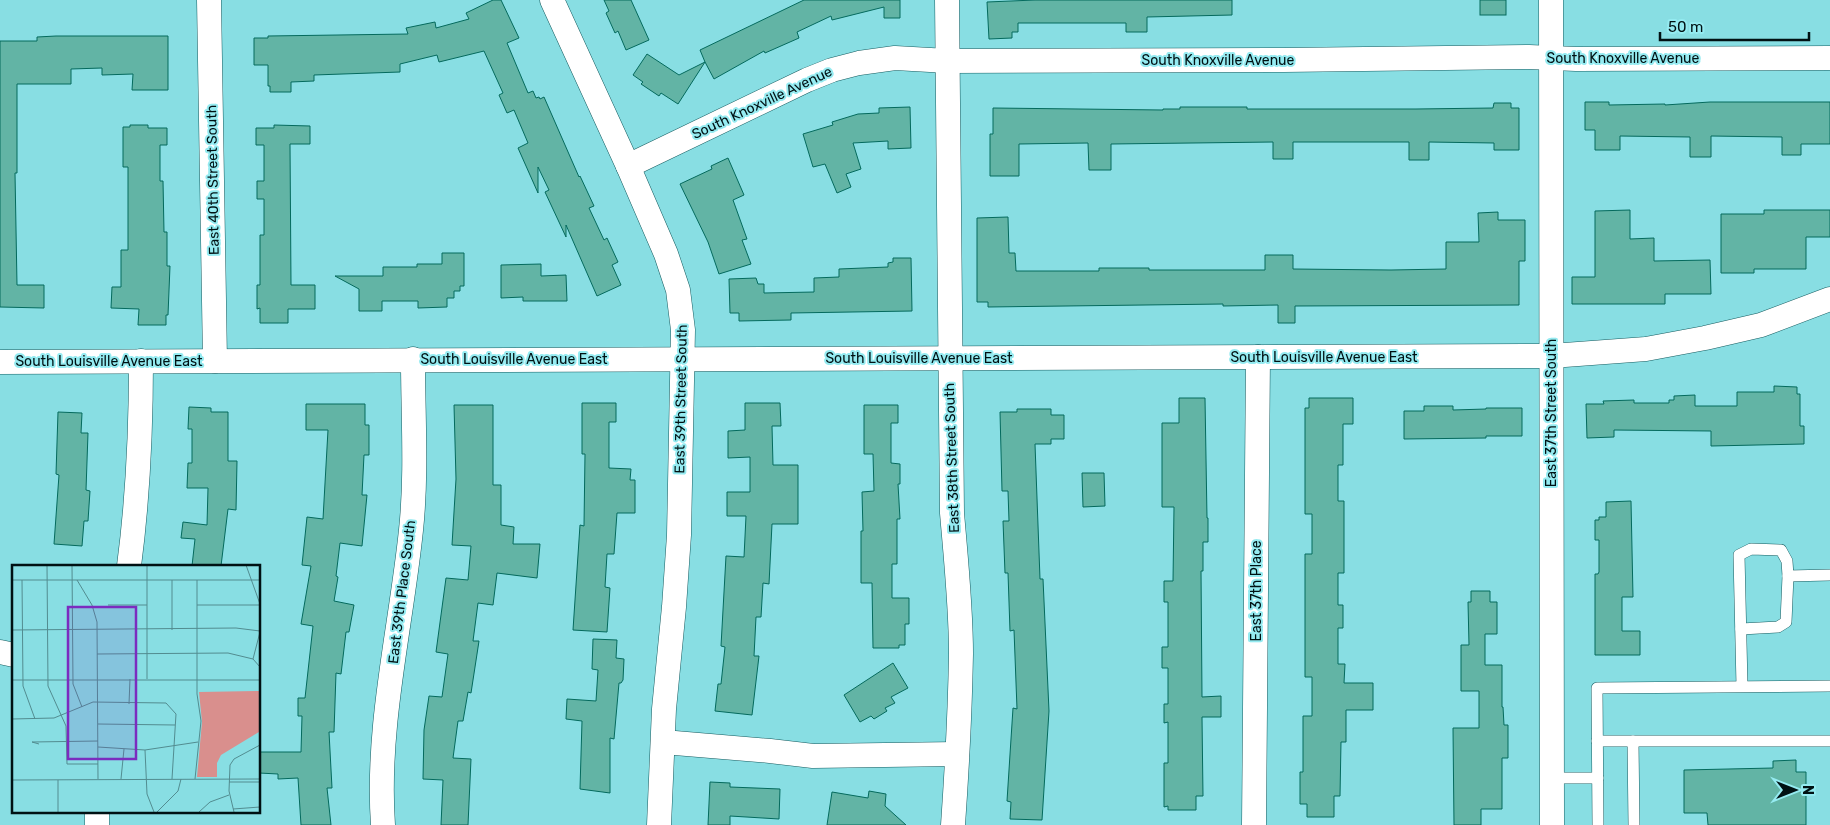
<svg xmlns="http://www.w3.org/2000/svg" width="1830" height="825" viewBox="0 0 1830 825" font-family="Rubik,sans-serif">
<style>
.building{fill:#62b4a5;stroke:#046a5d}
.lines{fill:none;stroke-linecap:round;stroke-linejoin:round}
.service-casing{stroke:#155c60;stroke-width:12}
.minor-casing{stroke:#155c60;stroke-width:25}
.service{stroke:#fff;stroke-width:11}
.minor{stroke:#fff;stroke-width:24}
.labels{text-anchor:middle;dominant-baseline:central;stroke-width:4;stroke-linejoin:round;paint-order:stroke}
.street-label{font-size:14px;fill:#001113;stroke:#95ebf1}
.inset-road{fill:none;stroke:#528c90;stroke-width:1}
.view{fill:#7b2cbf;fill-opacity:0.15;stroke:#7b2cbf;stroke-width:2.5}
.inset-edge{fill:none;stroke:#001113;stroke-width:2.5}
</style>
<rect width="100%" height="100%" fill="#88dee3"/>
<g class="building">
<path d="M493,0H501L519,38L507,43L528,93L533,91L536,98L539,97L540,99L544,97L579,177L580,176L594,206L589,208L604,240L607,238L618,262L612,265L621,285L597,296L566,225V237L545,192L549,190L538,167V193L518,148L528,143L514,110L507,113L499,95L503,93L484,51L439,62L437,55L400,64V72L314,75V81L291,82V92H270V86H268V65H254V38H268V36L408,34L406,28L435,22L436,28L469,19L466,13Z"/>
<path d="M604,0H631L649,40L626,50L618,31L615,33L606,13L609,11Z"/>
<path d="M804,0H900V18H884V7L832,20L831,16L797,32L799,38L765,53L764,51L714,79L705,62L678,104L661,93L659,96L641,84L643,82L633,75L647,54L679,75L705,62L700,50Z"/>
<path d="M1035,0H1232V15L1147,17V32H1126V23H1018V32H1012V38L989,39L987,2Z"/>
<rect x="1480" y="0" width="26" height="15"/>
<path d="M56,36H168V90H132L133,74L102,75V68L71,69V84H17V173H15L17,285H44V308L0,307V41H37V37Z"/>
<path d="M1585,102H1609V105L1665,104V105L1710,102H1830V144H1801V155H1782V137L1711,136V157H1690V137L1620,136V150H1595V130H1585Z"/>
<path d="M1494,103H1511V108H1519V150H1494V143L1429,142V160H1409V142H1293V159H1273V142L1111,144V170H1089L1088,143L1019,144V176H990V134H993V108L1163,110V109H1180V107H1247V109H1416L1493,108Z"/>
<path d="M910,107L911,148L888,149V141L853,143L861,169L846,174L851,187L837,193L825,164L813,167L803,134L833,125L832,122L858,114L879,113V108Z"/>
<path d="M130,125H148V128H167V145H160V181H163L164,232H167V266H170L168,315H166V325H138L139,309L111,308L112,287H121V250H128V167H123V127H130Z"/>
<path d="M274,125L310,126V144H290L291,285H315V309H288V323H260V308L257,309V285H260V235H264V199H257V181H264V145H256V128H274Z"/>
<path d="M728,158L744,195L733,200L747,239L742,240L751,264L719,274L708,242L680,184L712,169L711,166Z"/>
<path d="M1630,210V239L1654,238V261L1710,260L1711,294H1665V304H1572V277H1595V211Z"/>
<path d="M1764,210H1830V237H1806V269H1754V273H1721V214H1764Z"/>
<path d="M1498,212V220H1525V261H1519V305L1295,306V323H1278V305L1223,306V304L988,307V302H977V218L1008,217L1009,253H1015L1016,271H1099V268H1149V270H1265V255H1293V269L1391,270L1446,269V242H1479L1478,213Z"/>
<path d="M442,253H464V286H460V291H454V298H447V307L418,308V301H382V311H359V289L335,276H383V267H417V264H442Z"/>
<path d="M893,258H911L912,311L791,313V320L739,321V313H730L729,279L756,278L758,284H764V293L814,292V278L839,277V269L888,267V263L893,262Z"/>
<path d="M541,264V276L566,275L567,301H523V297L501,298V265Z"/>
<path d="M1774,386L1797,387V394H1800V426H1804V444L1711,446V431L1614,430V437L1587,438L1586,404H1604L1603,401L1634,400V403H1669V400H1674V396L1695,395V406H1737V392H1774Z"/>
<path d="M1179,398H1205L1207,518H1208V542H1203V571H1201L1202,697L1221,696V717H1202L1203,796H1196V810H1168V806L1164,807V763H1168V722L1164,723V704H1168V668H1162V647H1168V602H1164V581H1173L1174,507H1162V423H1179Z"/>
<path d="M1309,398H1353V424H1343V465H1338V501H1344V573H1338V605H1343V628H1338V664H1345L1344,683H1373V710H1346V742H1341L1340,796H1334V817H1307V804H1300V772H1303V716H1312V677H1305V554H1312V514H1305V408H1309Z"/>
<path d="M582,403H616V422H609V468L631,469L630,480H635V513H617L614,554H607L605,587L610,588L607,632L573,630L580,525L584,526L585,454H582Z"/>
<path d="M745,403H780L781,426H772L773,465H798V524H772L769,584L763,583L761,617H756L754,656H759L752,715L715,711L718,684H721L725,647L721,646L726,556L744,557L746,516H727V492H750V457L728,458V431L745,430Z"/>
<path d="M306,404H365V425H369V455H364L362,495H367L362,546L340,543L336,576L338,577L334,601L354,605L349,632H346L341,674L336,673L334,732H329L332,788H327L331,825H301L298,778L278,779V774L259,773V752H301L302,716H298V698H305L313,626L301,624L311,566L302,565L307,517L323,519L328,430H306Z"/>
<path d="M454,405H493V485H501V525L514,527L513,544H540L537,578L497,573L493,605L478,603L473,641H479L471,693L468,692L463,721H458L453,758L471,759L468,825H441L443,780L423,779L424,730L429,696L442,697L448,654L436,652L446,578L468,580L471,546L452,545L456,479Z"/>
<path d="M864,405H898V423H891V463L900,464V484H898L900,519H897V564H892V598H909V624H905V645H899V648H873L872,583H861V531H863L862,492L874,491L873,454H864Z"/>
<path d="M1424,406H1453V410L1486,409V408H1522V436H1486V438L1404,439V411H1424Z"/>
<path d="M189,407L211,408V412H228V461H237L236,510L228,509L221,566H192L195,539L181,538L183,522L207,525L208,488H187L188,463H192V429H188Z"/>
<path d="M1017,409H1051V415H1064V439H1051V444H1035L1040,579H1043L1049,711L1042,820L1010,819L1011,802L1007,801L1013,708L1017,709L1014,630L1010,631L1008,573H1005L1003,521H1009L1008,491H1002L1000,412H1017Z"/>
<path d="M58,412L82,413L81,433H88L86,490L90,491L88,521H84L82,546L54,544L59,475L56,474Z"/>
<path d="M1082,473H1104L1105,506L1083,507Z"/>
<path d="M1631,501L1633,597H1622V631H1640V655H1595V574H1598L1599,572V540H1595V520H1599V517H1606V502Z"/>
<path d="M1471,591H1490V602H1497V634H1485V665H1502V707H1503L1504,725H1508V758H1502V809H1481V825H1454L1453,728H1479V691H1461V645H1469L1468,602H1471Z"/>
<path d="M593,639L617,640L616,658L624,659L623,680L621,683H619L614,739L610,738V793L580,789L582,721L566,719L567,699L596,701L598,670L592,669Z"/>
<path d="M893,663L908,688L891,697L895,703L885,708L887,711L874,719L871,716L860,722L844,695Z"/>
<path d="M1796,760V772H1806V825H1708L1707,813H1684V770L1773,768V761Z"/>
<path d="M710,782L730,783V787L780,789L779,819L730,816V825H708Z"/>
<path d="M869,791L886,794L885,806L906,825H827L832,792L868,798Z"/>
</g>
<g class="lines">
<g class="service-casing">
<g id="service">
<path d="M1741,629L1778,627L1786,622L1788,576"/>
<path d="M1742,686L1739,555L1751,549L1781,550L1787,561L1788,576L1830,575"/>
<path d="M1597,741H1633"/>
<path d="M1552,778H1598"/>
<path d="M1598,825L1597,688L1830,686"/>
<path d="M1634,825L1633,741H1830"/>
</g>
</g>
<g class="minor-casing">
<g id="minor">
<path d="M209,0L215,361"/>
<path d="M552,0L628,166L666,254L678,290L683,330L679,535L674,607L664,709L659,825"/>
<path d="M947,0L952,513C956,560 961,607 961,654C960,711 957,768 953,825"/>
<path d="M1551,0L1552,825"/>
<path d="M628,166L807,80L832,70L859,63L895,58L948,61L1284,60L1529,57L1576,59L1830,58"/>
<path d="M0,362L1551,356L1646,349L1705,338L1761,325L1830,299"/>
<path d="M129,566C138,498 141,430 141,361"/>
<path d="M0,652L14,655"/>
<path d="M663,742L770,751L813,756L957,754"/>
<path d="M97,811V825"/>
<path d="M383,825C376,726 401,628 411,530C417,474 413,416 413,359"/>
<path d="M1254,825L1258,357"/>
</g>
</g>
<use href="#service" class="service"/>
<use href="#minor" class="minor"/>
</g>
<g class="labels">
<g class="street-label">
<text x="1623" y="58">South Knoxville Avenue</text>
<text x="1218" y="60">South Knoxville Avenue</text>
<text transform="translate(762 103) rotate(-25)">South Knoxville Avenue</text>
<text transform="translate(213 180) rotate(-91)">East 40th Street South</text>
<text x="1324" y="357">South Louisville Avenue East</text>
<text x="919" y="358">South Louisville Avenue East</text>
<text x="514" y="359">South Louisville Avenue East</text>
<text x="109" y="361">South Louisville Avenue East</text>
<text transform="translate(681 399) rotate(-89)">East 39th Street South</text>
<text transform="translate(1551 413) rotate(-90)">East 37th Street South</text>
<text transform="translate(952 458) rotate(-92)">East 38th Street South</text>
<text transform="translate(1256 591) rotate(-90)">East 37th Place</text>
<text transform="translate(402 592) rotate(-83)">East 39th Place South</text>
</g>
</g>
<g transform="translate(12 565)">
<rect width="248" height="248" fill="#88dee3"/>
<path d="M247,126V167L209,190L205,198V212H185L190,157L187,127Z" fill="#d98f8d"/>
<path class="inset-road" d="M35,0L36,121L54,161L55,199H86M60,0L61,119L70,142M135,0V114M234,0L248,39M0,15H248M10,15L11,121L23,154M65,15L80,40L85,57L86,214M160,15V65M96,40H135M185,40H248M0,65L224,63L248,66M248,67L241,94L248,102M85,89L216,88L241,94M0,115H248M117,139L118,114M0,154L42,153L81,137L154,138L164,149L160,214M86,159L163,160M27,179L20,177L86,176M86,182L133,185L186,177M133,185L135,229L142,247M109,214L112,184M183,214L189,156L185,129V15M0,215L248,214M46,215V247M217,217H248M221,244L248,242M145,247L166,226L169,214M187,247L198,237L217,230M222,247L217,226L218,200L222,194L248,180"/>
<path class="view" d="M56,42H124V194H56Z"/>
<rect width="248" height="248" class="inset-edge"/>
</g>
<g transform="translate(1795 790) rotate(90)" stroke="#95ebf1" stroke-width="4" paint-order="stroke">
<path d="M0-4L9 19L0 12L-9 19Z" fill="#001113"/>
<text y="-8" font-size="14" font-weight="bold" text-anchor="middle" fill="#001113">N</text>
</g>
<path d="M1660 32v8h149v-8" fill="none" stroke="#001113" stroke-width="2.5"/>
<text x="1668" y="32" font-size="15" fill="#001113" stroke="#95ebf1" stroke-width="4" paint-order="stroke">50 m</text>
</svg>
